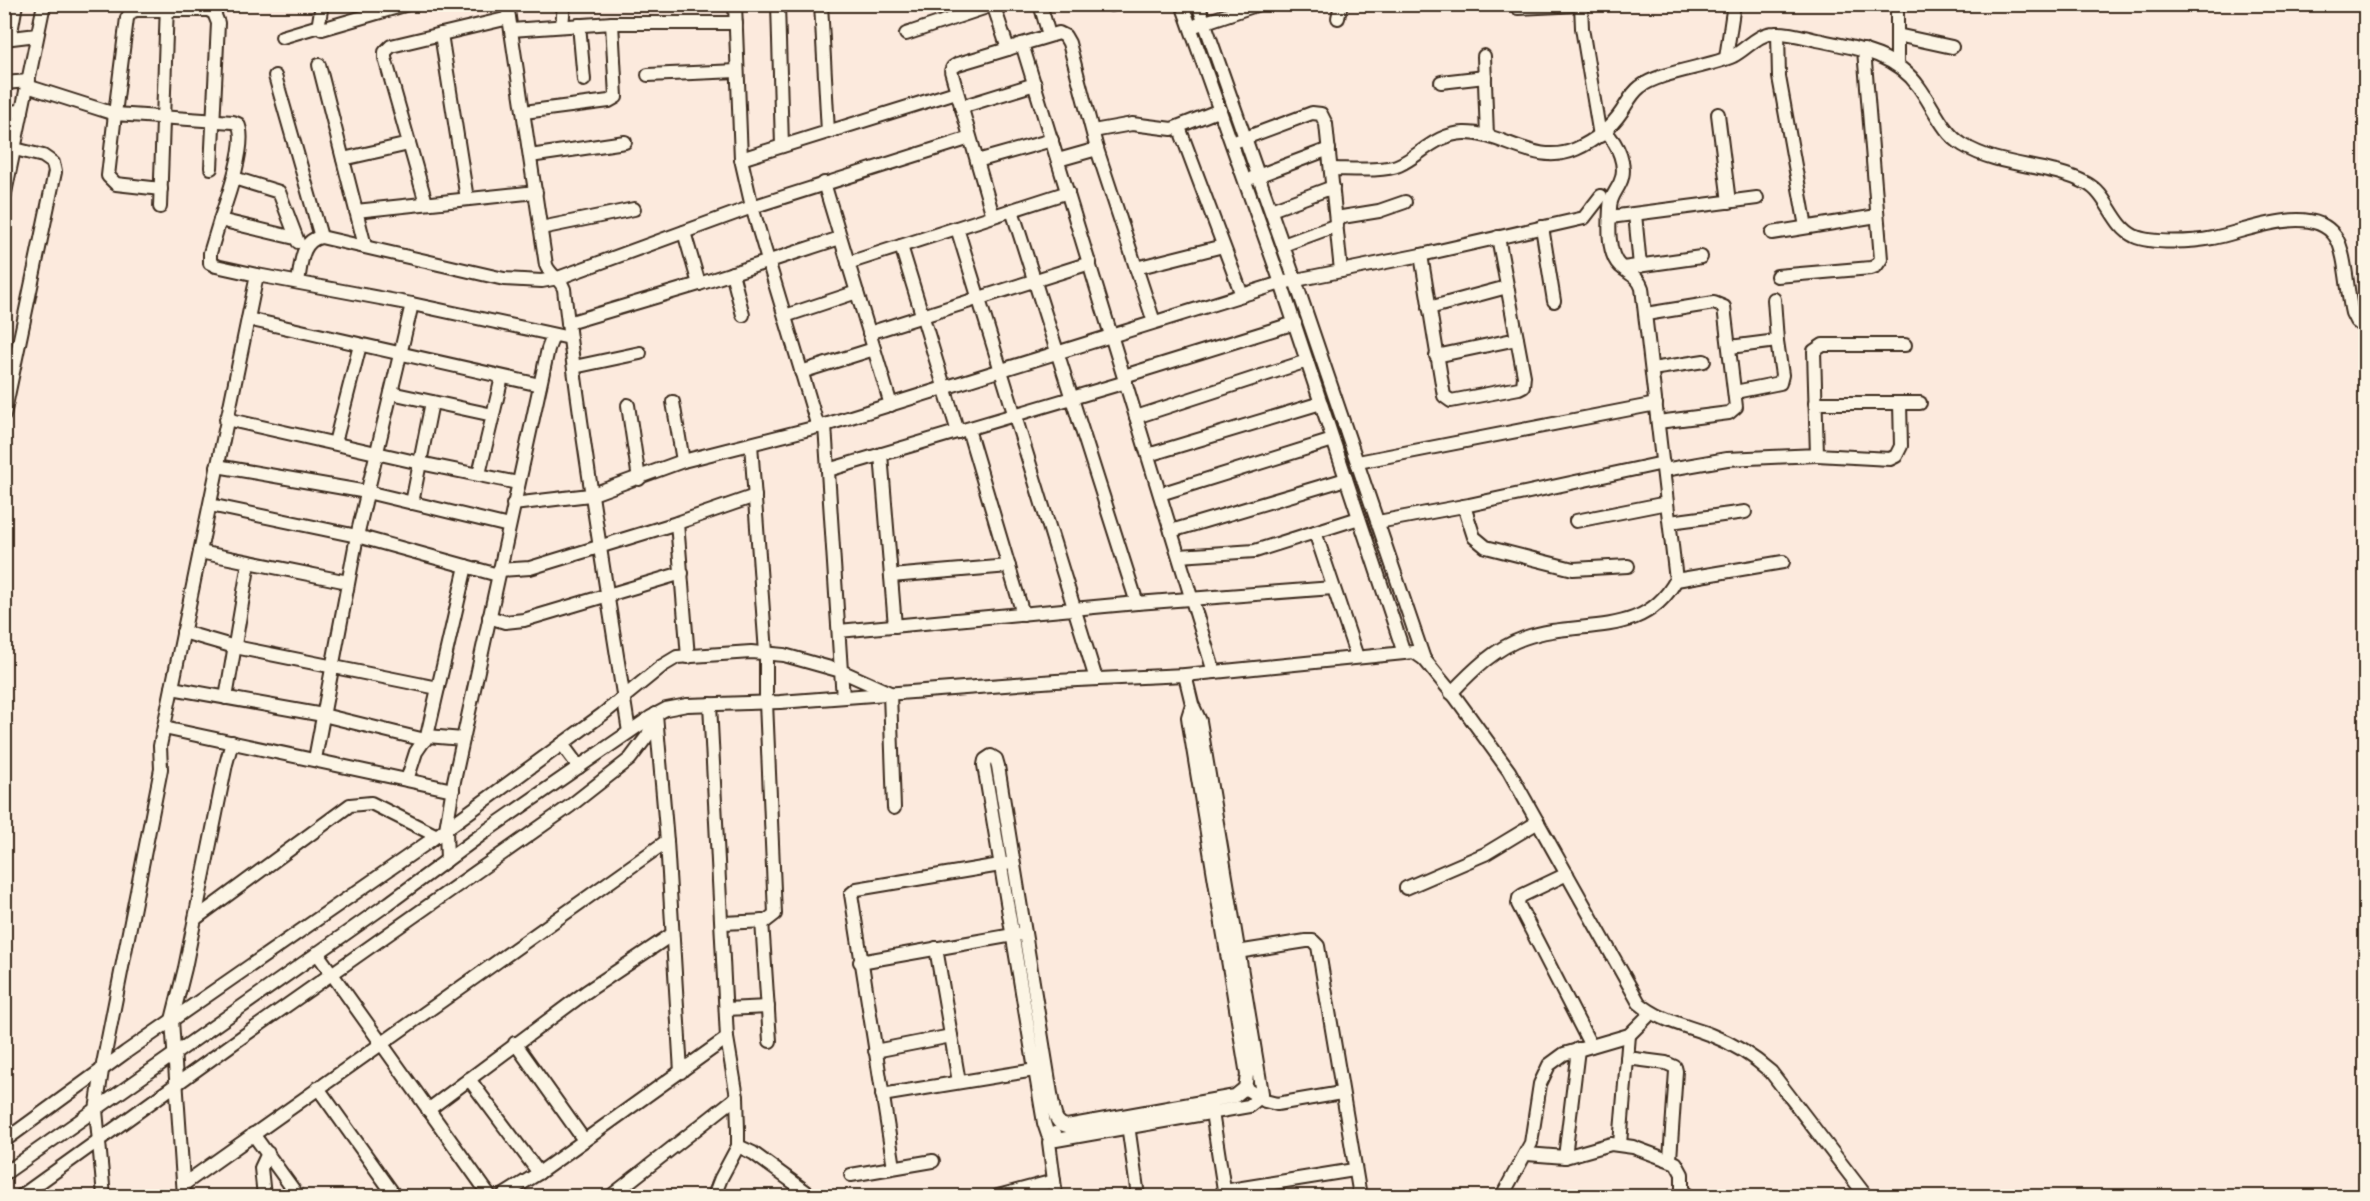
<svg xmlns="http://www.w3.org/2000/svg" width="2370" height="1201" viewBox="0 0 2370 1201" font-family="'Patrick Hand',sans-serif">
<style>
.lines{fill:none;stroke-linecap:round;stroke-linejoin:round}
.minor-casing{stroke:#3b2a1e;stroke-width:16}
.minor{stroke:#fcf5e5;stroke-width:12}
</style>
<rect width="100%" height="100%" fill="#fceadd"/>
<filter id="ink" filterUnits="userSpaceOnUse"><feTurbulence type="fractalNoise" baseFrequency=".0167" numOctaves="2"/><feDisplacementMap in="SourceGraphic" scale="12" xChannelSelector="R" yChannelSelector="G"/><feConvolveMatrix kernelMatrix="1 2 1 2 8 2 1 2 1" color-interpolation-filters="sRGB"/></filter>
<g filter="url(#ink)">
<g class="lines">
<g class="minor-casing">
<g id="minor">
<path d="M322,4L319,22L322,29L408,4"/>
<path d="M507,4L546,265C550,276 560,278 564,289C581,437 606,584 629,732"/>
<path d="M735,4L741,159L752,207L818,427"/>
<path d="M778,4L782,146"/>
<path d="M821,4L828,132"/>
<path d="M993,4L1008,49L1022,44L1214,672"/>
<path d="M1040,4L1049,35"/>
<path d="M1182,4L1281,283L1404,653"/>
<path d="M1198,4L1295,280L1424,659"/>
<path d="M1581,4L1582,28L1600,136"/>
<path d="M1897,4V64"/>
<path d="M1111,5L1115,4"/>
<path d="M1518,8L1581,5"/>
<path d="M1338,18L1341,4"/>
<path d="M612,23H736"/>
<path d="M579,25L584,80"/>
<path d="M1197,25L1259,4"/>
<path d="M562,26L564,4"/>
<path d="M511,30L612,23L616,97L609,101L524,112"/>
<path d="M1778,33L1779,77L1806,227"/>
<path d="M441,34L467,199"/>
<path d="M906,34L993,5"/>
<path d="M1897,35L1952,47"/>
<path d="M282,37L319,26"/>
<path d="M10,38L16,4"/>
<path d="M4,39L37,35"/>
<path d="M1022,44L1059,33L1065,36L1069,43L1097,149L1154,322"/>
<path d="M1484,56L1487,136"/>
<path d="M1726,58L1734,4"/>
<path d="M319,65L365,246"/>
<path d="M648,75L737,71"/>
<path d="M275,76L321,237"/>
<path d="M1441,82L1485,77"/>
<path d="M4,83L29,81"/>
<path d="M27,86L115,114L127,18L131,12L136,10H208L214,13L218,23L211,168"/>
<path d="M961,107L1035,84"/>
<path d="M4,112L22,111"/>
<path d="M1718,114L1729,202"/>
<path d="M1179,127L1242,295"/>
<path d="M1093,131L1132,124L1172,129L1220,110"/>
<path d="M1237,141L1312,113L1321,114L1326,124L1341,271"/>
<path d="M530,156L625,142"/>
<path d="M343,159L409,144"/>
<path d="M741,159L956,92"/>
<path d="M1058,160L1097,149"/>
<path d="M977,161L1052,140"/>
<path d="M1332,169C1349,169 1384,172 1399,165C1421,155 1436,134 1464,133C1504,132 1535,167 1576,149C1596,140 1610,129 1622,111C1628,102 1632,93 1640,87C1659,72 1709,67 1733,56C1747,49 1758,33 1775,33C1789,32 1804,37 1817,40C1856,48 1895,53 1919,87C1933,106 1943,133 1963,145C2001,168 2047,163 2086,183C2108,194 2112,225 2134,236C2151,244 2194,242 2213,238C2245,232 2311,202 2335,236C2346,250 2347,294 2352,313L2356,321L2366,329"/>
<path d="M234,178L279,192L298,242"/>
<path d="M1252,178L1329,149"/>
<path d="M824,183L891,405"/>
<path d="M161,189L116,184L108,176L115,114L233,122L238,124C248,141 227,200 220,220L295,238"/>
<path d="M4,198L44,4"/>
<path d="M426,203L385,58V52L391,46L509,18"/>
<path d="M160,207L167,4"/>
<path d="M1012,210L1137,603"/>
<path d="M1271,210L1333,187"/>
<path d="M356,211L536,192"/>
<path d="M1635,214L1640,266"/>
<path d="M993,216L951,71L953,67L958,64L1008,49"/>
<path d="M1610,217L1757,198"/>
<path d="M1336,218L1379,211L1405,202"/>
<path d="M220,220L210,253V263L216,266L257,275"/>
<path d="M1542,227L1554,301"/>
<path d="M541,228L634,209"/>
<path d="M957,228L1096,679"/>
<path d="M684,232L699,284"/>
<path d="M1772,233L1877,216"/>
<path d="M1283,245L1337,225"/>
<path d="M901,246L958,432"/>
<path d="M1421,255L1444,396L1451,401L1519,388L1523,386L1524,376L1498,237"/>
<path d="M848,263L1068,192"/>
<path d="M1136,268L1223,246"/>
<path d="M1623,268L1701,257"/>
<path d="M732,273L743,315"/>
<path d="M1777,276L1871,268L1876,266L1881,259L1864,50"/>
<path d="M298,282C301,265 301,240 321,237L504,279L542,281L558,278L752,207L970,138"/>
<path d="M1429,308L1507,287"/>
<path d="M1646,314L1714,303L1724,307L1736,407L1729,413L1658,422"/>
<path d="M785,316L857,292"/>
<path d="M248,319L540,385"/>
<path d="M568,323L699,284L840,238"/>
<path d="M869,333L1090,263"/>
<path d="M1730,347L1777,341L1774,299"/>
<path d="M1436,356L1517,339"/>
<path d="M574,367L640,353"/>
<path d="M1652,369L1704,361"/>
<path d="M801,372L874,349"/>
<path d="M1124,376L1295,323"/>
<path d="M1735,392L1780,383L1782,375L1777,341"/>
<path d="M391,393L493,415"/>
<path d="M673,402L683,461"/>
<path d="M1815,403H1920"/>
<path d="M628,405L639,479"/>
<path d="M4,415L55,172L53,163L43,156L15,149"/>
<path d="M1136,417L1307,361"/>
<path d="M226,419L420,463L518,483"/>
<path d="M825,425L1281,283L1421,255L1584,218L1601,196"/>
<path d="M968,429L1023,614"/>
<path d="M335,443L360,345"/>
<path d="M881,454L895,626"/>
<path d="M1148,455L1321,403"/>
<path d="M1817,455L1890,459L1896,456L1901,446L1900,403"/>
<path d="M1358,462L1656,404"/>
<path d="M217,466L367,492L509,526"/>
<path d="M828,470L1126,382"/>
<path d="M1664,470L1727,459L1817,455L1814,351L1823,345H1905"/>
<path d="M479,474L502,377"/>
<path d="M1160,494L1333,440"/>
<path d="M412,503L432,402"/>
<path d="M513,504L590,495L683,461L825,425L841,671L890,693L894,808"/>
<path d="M210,505L357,536L498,575"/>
<path d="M1464,506L1474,537L1486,547L1573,569L1628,566"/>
<path d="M1576,521L1667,503"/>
<path d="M1378,522L1469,505L1663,463"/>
<path d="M1670,522L1745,512"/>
<path d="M1171,531L1346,479"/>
<path d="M1315,532L1357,657"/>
<path d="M200,552L348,582"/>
<path d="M1179,556L1255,551L1359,518"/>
<path d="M499,570L530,568L677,523"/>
<path d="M891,576L1009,566"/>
<path d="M1676,580L1783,562"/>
<path d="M489,617L505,622L524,620L682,573"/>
<path d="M839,631L1137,603L1333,588"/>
<path d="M183,632L235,647L438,688"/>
<path d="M688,657L677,523L755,496"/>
<path d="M1185,675L1192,704L1200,721L1262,1093L1259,1098L1249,1106L1056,1140L1048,1135L1044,1123L984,765L985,760L991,756L996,759L998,766L1053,1106C1055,1116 1056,1124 1067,1126L1235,1096L1245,1088L1247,1075L1189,724L1188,717L1192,704"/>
<path d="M172,688L323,715L425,740"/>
<path d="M1451,693C1473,670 1495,648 1524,638C1579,618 1643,641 1676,580L1642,288C1638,276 1629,274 1620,266C1607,254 1609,224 1610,208C1610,197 1616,192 1620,183C1628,167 1618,143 1605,132"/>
<path d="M226,698L249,562"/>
<path d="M710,704L727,1038L737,1097L738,1130V1146L721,1178L714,1196"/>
<path d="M656,715L667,841L681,1072"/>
<path d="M164,728L453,790"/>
<path d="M427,736L463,739"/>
<path d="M562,744L579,767"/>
<path d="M315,759L357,536L412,304"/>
<path d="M407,780L416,752L427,736L466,566"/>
<path d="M447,860L446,829L454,781L548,349L553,336"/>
<path d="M1567,874L1523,895L1519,898L1518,904L1591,1046"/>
<path d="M1406,888L1485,854L1538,822"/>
<path d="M195,919L350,805L371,803L437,836"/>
<path d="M762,921L770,1041"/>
<path d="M723,923L766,921L775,914L766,702V653L751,444"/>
<path d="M936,948L959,1082"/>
<path d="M317,953L490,1196"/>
<path d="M1231,953L1306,941H1313L1318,946L1360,1196"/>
<path d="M860,962L1019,934"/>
<path d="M726,1009L768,1007"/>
<path d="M515,1043L584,1140"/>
<path d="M875,1051L951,1036"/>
<path d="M1627,1058L1666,1063L1675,1067L1676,1071L1670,1159"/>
<path d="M469,1079L539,1173"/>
<path d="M318,1088L395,1196"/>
<path d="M1245,1088L1265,1101L1277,1104L1341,1093"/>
<path d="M882,1095L1041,1069"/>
<path d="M1211,1106L1225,1196"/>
<path d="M428,1110L586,992L671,935"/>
<path d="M1127,1118L1138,1196"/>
<path d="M1055,1133L1049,1142L1056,1196"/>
<path d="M253,1134L298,1196"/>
<path d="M4,1141L126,1052L427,843L603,714L662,666L677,657L751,652L784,655L841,671L843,697"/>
<path d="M1620,1144L1629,1035"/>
<path d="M738,1146L753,1153L812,1196"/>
<path d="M1527,1154L1565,1157L1611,1144L1633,1147L1676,1163L1682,1174V1190L1689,1196"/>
<path d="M1565,1157L1578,1049"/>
<path d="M894,1167L851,894L857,889L1006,864"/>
<path d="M4,1174L389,903L489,829L651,717L666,709L687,705L780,702L1056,681L1185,675L1414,652L1424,659L1456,698L1509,771L1639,1003C1660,1021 1685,1025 1711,1035C1734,1044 1753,1056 1771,1072L1866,1196"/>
<path d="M851,1175L933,1161"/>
<path d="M184,1184L667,841"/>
<path d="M1224,1191L1354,1170"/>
<path d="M21,1196L242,1037L570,806L630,759L648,735L656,714"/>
<path d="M104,1196L96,1110L103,1064L161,769L160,746L257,275L412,304L570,338"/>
<path d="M184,1196L172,1020L185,968L226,764L232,742"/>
<path d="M264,1196L261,1168L268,1153"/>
<path d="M502,1196L539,1173L727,1038"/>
<path d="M611,1196L737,1097"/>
<path d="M998,1196L1054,1181"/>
<path d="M1502,1196L1531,1143L1540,1084L1549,1065L1564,1054L1629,1035L1651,1013"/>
</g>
</g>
<use href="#minor" class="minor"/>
</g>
</g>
<rect width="2370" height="1201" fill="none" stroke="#fcf5e5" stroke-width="24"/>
<rect x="12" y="12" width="2346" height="1177" fill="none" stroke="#3b2a1e" stroke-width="2" filter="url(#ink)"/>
</svg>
